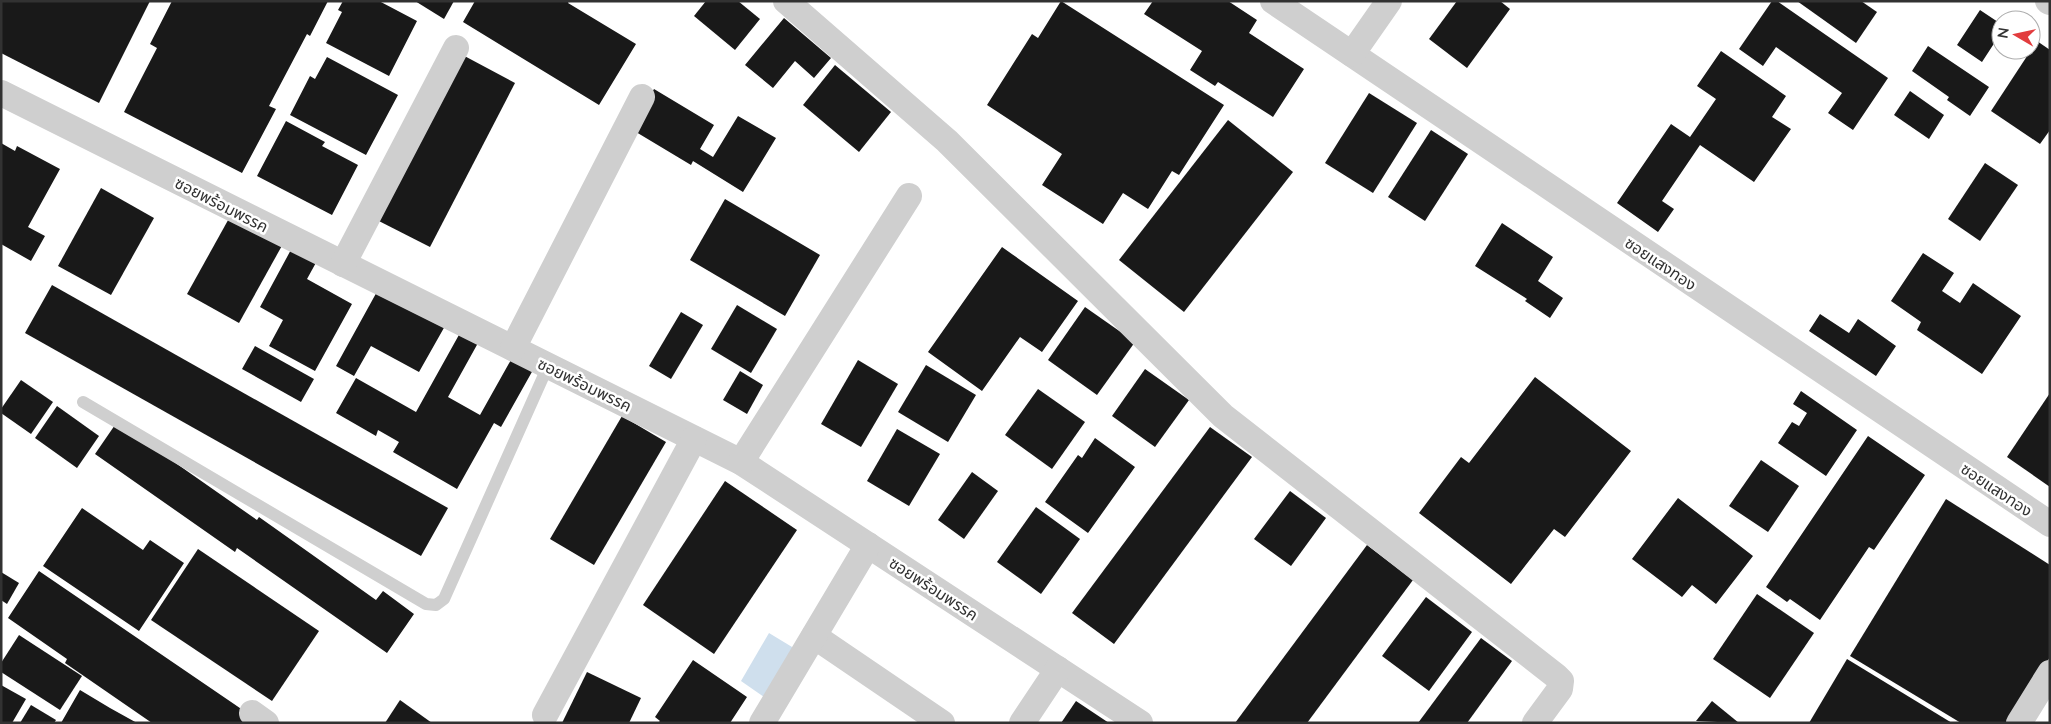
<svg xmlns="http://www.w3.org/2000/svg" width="2051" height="724" viewBox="0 0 2051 724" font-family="Lato,'Noto Sans Thai',sans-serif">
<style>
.water{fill:#cfdfed}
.building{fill:#191919}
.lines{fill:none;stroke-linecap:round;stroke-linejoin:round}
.lane{stroke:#cfcfcf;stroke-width:12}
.street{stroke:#cfcfcf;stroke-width:26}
.labels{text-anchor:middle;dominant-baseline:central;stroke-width:5;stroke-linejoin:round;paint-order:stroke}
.street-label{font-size:16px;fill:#323232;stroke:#fff}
</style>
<rect width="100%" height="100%" fill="#fff"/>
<path class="water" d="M769,633L797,650L767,699L741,681Z"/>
<g class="building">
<path d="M1,1H150L99,103L1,53Z"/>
<path d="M172,1H328L310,36L307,34L269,106L276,109L242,173L124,112L157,48L150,44Z"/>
<path d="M343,1H379L417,21L389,76L326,43L342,12L338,10Z"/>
<path d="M415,1H454L444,19Z"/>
<path d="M475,1H569L568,3L636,44L599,105L463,22Z"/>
<path d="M706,1H738L760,19L735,50L694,16Z"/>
<path d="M1061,1L1224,105L1179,175L1172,171L1148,209L1123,193L1103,224L1042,185L1062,154L987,105L1032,34L1038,38Z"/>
<path d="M1153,1H1228L1257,20L1249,33L1304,69L1273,117L1218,82L1215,86L1190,70L1202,51L1144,14Z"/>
<path d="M1457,1H1500L1510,9L1467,68L1429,39Z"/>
<path d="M1772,1H1777L1888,78L1853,130L1828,113L1842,93L1776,47L1763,66L1739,49Z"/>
<path d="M1797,1H1861L1877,12L1856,43Z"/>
<path d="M1980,10L2001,24V46L1995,42L1982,62L1957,45Z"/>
<path d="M784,18L831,58L814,78L795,61L773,88L745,65Z"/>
<path d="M2037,41L2050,50V130L2040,144L1991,111Z"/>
<path d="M1928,46L1989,87L1970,116L1947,100L1949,97L1912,71Z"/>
<path d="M1721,51L1786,96L1772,117L1791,129L1754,182L1700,145L1662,201L1674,209L1658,232L1617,203L1671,124L1690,137L1716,99L1697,86Z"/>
<path d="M457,52L515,83L430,247L371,217Z"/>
<path d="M327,57L398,95L366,155L290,115L310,76L315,79Z"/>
<path d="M835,65L891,112L859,152L803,105Z"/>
<path d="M654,89L714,125L700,149L713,157L738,116L776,138L743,192L693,161L691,165L631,129Z"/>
<path d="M1910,91L1944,115L1929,139L1894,115Z"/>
<path d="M1369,93L1417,123L1373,193L1325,163Z"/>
<path d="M1228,120L1293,172L1184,312L1119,260Z"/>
<path d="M286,121L325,142L322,146L358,165L332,215L257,176Z"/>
<path d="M1431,130L1468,154L1425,221L1388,197Z"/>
<path d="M1,143L15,151L17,146L60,169L28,227L45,236L31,261L1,244Z"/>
<path d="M1985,163L2018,185L1980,241L1948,219Z"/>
<path d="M101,188L154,218L111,295L58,266Z"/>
<path d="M725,199L820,255L785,316L690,260Z"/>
<path d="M232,213L284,242L239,323L187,294Z"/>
<path d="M1502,223L1553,257L1538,281L1563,298L1550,318L1525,301L1527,299L1475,266Z"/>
<path d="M293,246L318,259L307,279L352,304L315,371L269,346L283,320L260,307Z"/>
<path d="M1002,247L1078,301L1042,352L1020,337L982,391L928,352Z"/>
<path d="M1923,253L1954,273L1942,291L1960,303L1973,283L2021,316L1982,374L1917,330L1921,322L1891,301Z"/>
<path d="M52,285L448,508L421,556L25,333Z"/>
<path d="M379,288L445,326L419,372L371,346L354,376L336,366Z"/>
<path d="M737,305L777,329L751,373L711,349Z"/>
<path d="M1085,307L1135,342L1097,395L1048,360Z"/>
<path d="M681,312L703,325L671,379L649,366Z"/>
<path d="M1820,314L1849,333L1858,319L1896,346L1876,376L1809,331Z"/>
<path d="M460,333L478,343L448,397L480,415L512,358L533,370L501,427L494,423L457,489L393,452L399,442L378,430L376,436L336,413L356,378L416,412Z"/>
<path d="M255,346L314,379L301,402L242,369Z"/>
<path d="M858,360L898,384L861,447L821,424Z"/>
<path d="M926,365L976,395L948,442L898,412Z"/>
<path d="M1145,369L1189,400L1155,447L1112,416Z"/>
<path d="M740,371L763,385L747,414L723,400Z"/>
<path d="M1535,377L1631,451L1565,537L1554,529L1511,584L1419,513L1461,457L1469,463Z"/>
<path d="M21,380L53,402L31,434L1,413V409Z"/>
<path d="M1038,389L1085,422L1052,469L1005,435Z"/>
<path d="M1801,391L1857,430L1826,476L1778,443L1792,422L1799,426L1807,413L1793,404Z"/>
<path d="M2050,393V487L2007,457Z"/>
<path d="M57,406L99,436L77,468L35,438Z"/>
<path d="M622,416L666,442L594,565L550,539Z"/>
<path d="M117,422L257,520L259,517L376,600L383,591L414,614L387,653L237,548L235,552L95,454Z"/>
<path d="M1210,427L1252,457L1114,644L1072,613Z"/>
<path d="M897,429L940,454L909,506L867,481Z"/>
<path d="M1868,436L1925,475L1874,550L1869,547L1820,620L1790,599L1787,602L1766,587Z"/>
<path d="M1095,438L1135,467L1088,533L1045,502L1078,455L1082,458Z"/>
<path d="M1761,460L1799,486L1768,532L1729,506Z"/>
<path d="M972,472L998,491L964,539L938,520Z"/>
<path d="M725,481L797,530L714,654L643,605Z"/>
<path d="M1290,491L1326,518L1291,566L1254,539Z"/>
<path d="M1678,498L1753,556L1716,604L1692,585L1682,597L1632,559Z"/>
<path d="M1946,499L2050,565V657L2009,723H1961L1850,656Z"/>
<path d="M1036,507L1080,539L1041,594L997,562Z"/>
<path d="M82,508L143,550L150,540L184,563L139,631L43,566Z"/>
<path d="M1367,545L1413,580L1307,723H1235Z"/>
<path d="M198,549L319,631L272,701L151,620Z"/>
<path d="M39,571L262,723H152L65,663L67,659L8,618Z"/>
<path d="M1,572L19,583L7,604L1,600Z"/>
<path d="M1757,594L1814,633L1770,698L1713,659Z"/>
<path d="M1426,597L1472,632L1429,691L1382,656Z"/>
<path d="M19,635L82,676L60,710L1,672V663Z"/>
<path d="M1481,638L1512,661L1467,723H1418Z"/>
<path d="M1847,659L1952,723H1809Z"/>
<path d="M693,660L747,697L730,723H658L660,721L655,717Z"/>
<path d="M587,672L641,698L629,723H562Z"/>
<path d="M1,685L26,699L12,723H1Z"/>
<path d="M80,690L110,708L137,723H61Z"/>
<path d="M400,700L432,723H385Z"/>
<path d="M1076,701L1109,723H1061Z"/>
<path d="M1712,701L1739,723L1696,721Z"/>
<path d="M31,705L56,720L54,723H20Z"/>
</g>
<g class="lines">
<path class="lane" d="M83,402L426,604L436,605L444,599L548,366"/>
<g class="street">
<path d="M786,1L947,141L1223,416L1556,676L1561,681L1560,689L1535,723"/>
<path d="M1273,1L2050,524"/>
<path d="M2048,1L2050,2"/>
<path d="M1352,54L1389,1"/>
<path d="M1,93L741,462L1140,723"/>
<path d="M343,264L456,48"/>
<path d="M513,348L642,97"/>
<path d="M741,462L909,196"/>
<path d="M814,636L942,723"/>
<path d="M252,713L266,723"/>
<path d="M545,715L694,439"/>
<path d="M762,723L868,545"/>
<path d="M1022,723L1058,669"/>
<path d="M2019,723L2050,673"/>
</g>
</g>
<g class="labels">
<g class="street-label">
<text transform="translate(222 204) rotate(27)">ซอยพร้อมพรรค</text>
<text transform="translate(1661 263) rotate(34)">ซอยแสงทอง</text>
<text transform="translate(585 384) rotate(26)">ซอยพร้อมพรรค</text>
<text transform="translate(1997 489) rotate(34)">ซอยแสงทอง</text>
<text transform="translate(934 588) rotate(33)">ซอยพร้อมพรรค</text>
</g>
</g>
<rect width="2051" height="724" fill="none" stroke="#323232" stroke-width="5"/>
<g transform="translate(2016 35) rotate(279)"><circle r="24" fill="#ffffff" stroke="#adadad"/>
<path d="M0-4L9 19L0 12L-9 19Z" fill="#e23c3e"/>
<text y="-8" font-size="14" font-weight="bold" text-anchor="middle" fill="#323232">N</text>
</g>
</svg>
